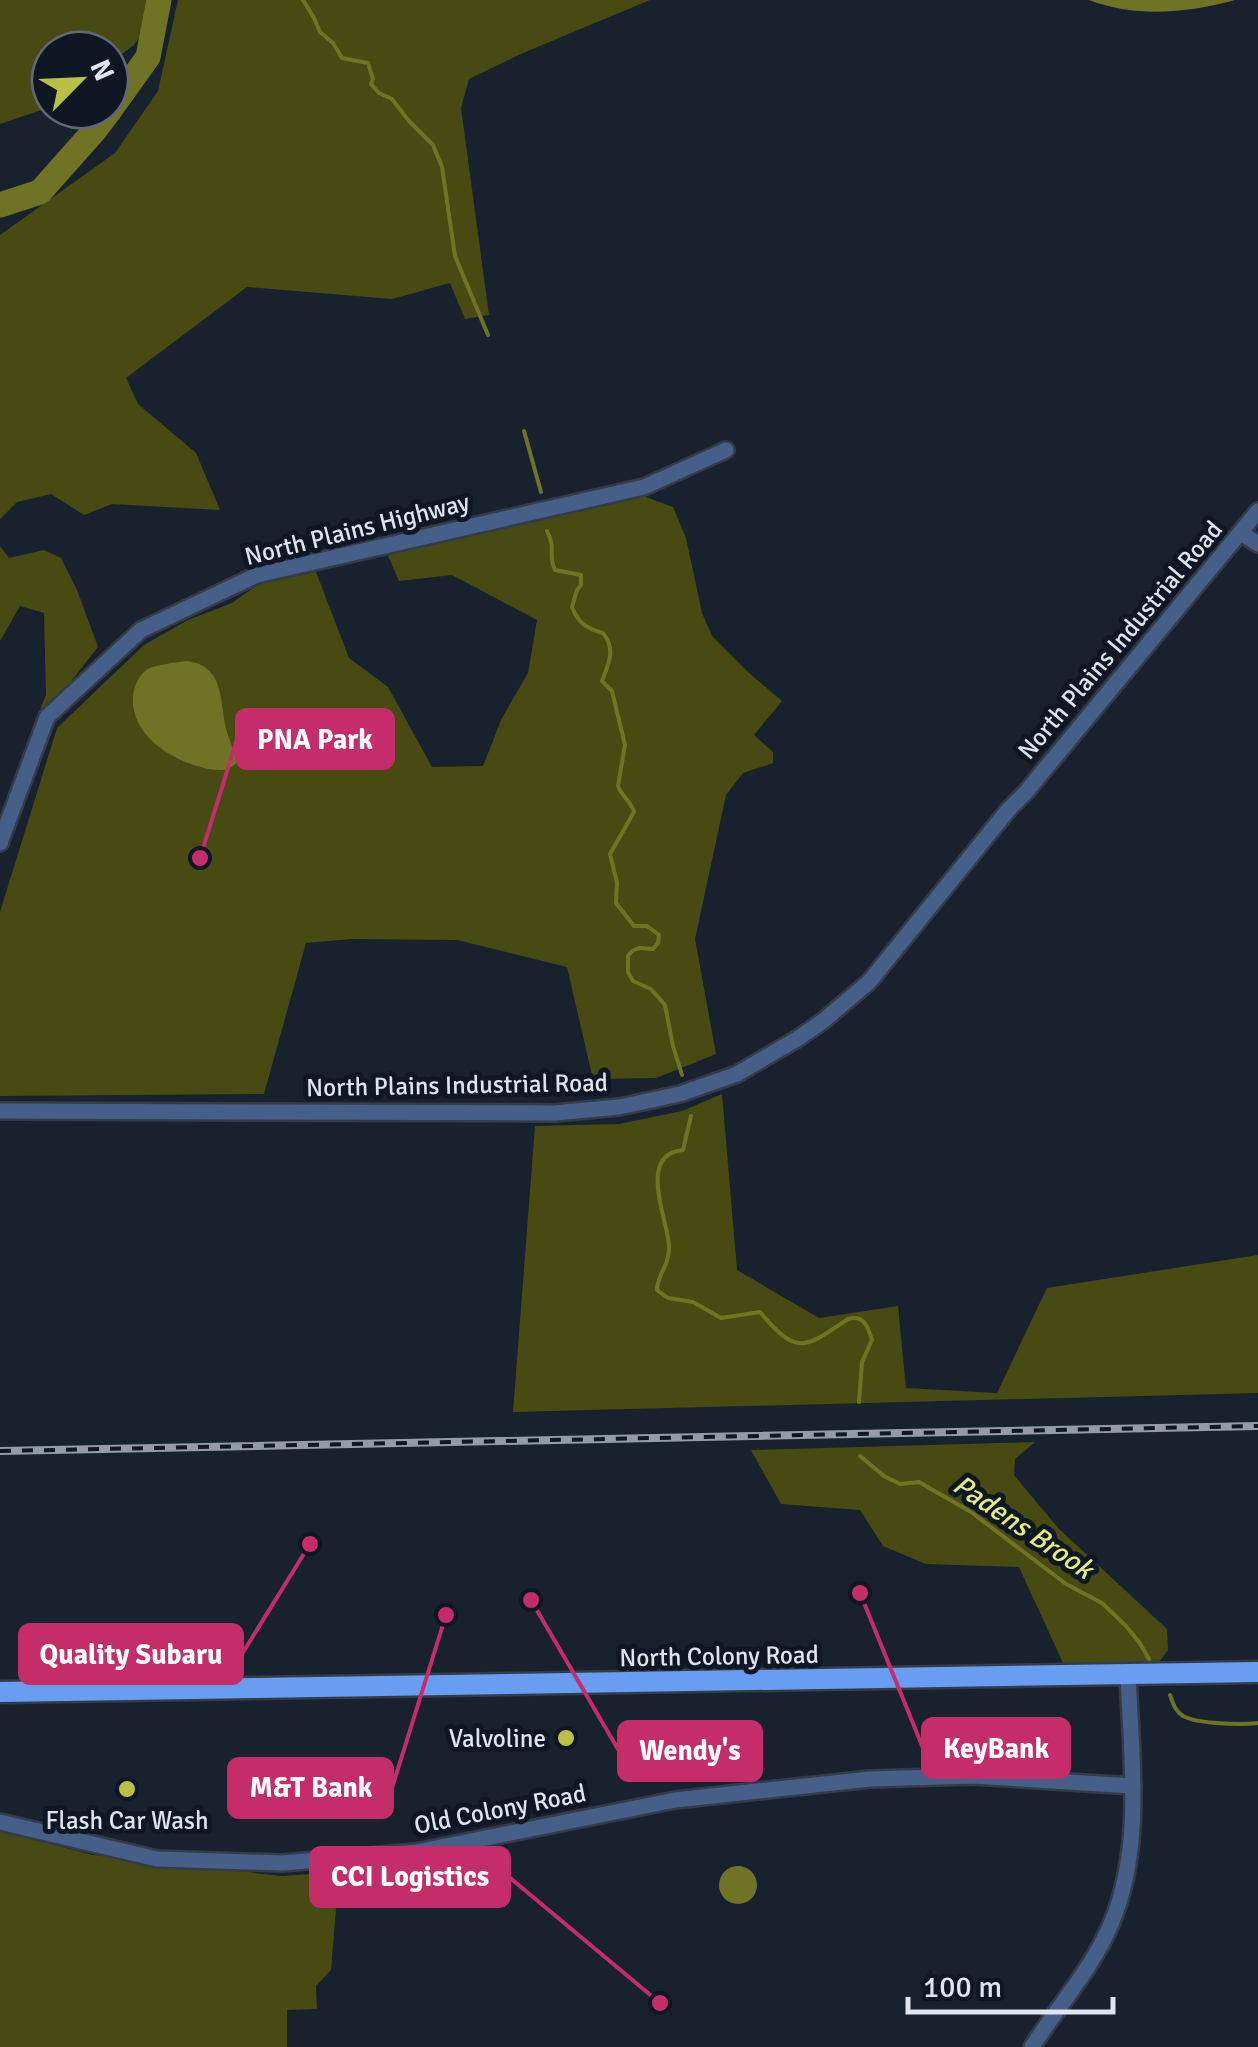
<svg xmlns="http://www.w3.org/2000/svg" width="1258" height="2047" viewBox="0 0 1258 2047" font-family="Signika,sans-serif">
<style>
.green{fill:#484b11}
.water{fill:#6f7425}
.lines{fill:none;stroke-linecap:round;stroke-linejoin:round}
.stream{stroke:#6f7425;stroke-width:4}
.river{stroke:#6f7425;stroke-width:25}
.minor-casing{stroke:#343c49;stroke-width:20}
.major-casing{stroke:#343c49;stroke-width:25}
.minor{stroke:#465f88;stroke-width:15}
.major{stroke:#699df1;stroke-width:20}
.rail-casing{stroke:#949ba6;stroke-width:8}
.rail{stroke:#0f1724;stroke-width:4;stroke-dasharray:11;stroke-linecap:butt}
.poi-dot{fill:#b9c046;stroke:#0f1724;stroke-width:4}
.labels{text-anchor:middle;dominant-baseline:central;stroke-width:10;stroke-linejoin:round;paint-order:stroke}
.street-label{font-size:25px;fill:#dfe5ee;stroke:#0f1724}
.poi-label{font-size:25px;fill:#dfe5ee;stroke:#0f1724;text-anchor:end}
.water-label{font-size:28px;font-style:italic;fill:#e4ec82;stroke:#0f1724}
.leader{fill:none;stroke:#c52c6a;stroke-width:4}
.callout-dot{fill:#c52c6a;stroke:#0f1724;stroke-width:4}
.callout{fill:#c52c6a;stroke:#c52c6a;stroke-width:4}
.callout-label{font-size:28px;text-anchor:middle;font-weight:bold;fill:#fff}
</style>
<rect width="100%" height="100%" fill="#18212e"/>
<g class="green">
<path d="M0,0H166L134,45L110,63V50H50V107L0,124Z"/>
<path d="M178,0H650L523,53L469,79L461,108L489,315L465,319L450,283L392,299L247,287L126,378L138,404L196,453L220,510L112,504L84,515L51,494L17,502L0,519V235L115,153L158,91Z"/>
<path d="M643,496L673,507L686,538L702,613L712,636L748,672L782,701L754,735L773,752V763L743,773L726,795L695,939L716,1054L656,1078L593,1079L567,967L457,940L351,939L306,943L264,1094L0,1096V912L57,728L144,645L188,620L232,603L259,584L316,572L349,658L388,687L432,767L483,766L502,718L528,673L537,620L452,575L399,581L388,556L407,548Z"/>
<path d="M0,546L9,558L44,550L61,558L77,590L98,647L54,703L40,709L46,695L44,613L20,606L0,641Z"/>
<path d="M722,1094L737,1270L819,1318L898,1306L906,1388L997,1393L1047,1288L1258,1255V1393L513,1412L535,1126L619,1124L682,1111Z"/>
<path d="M1035,1442L1015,1459L1014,1475L1059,1529L1167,1629L1168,1650L1159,1662L1063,1663L1019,1567L926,1564L883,1546L860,1510L781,1504L751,1450Z"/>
<path d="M0,1831L93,1855L282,1876L339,1872L331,1970L316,1986L317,2009L287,2010V2047H0Z"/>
</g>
<g class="water">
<path d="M1089,0H1235C1188,13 1136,18 1089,0Z"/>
<path d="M186,661C226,665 219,703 227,732C230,742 235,752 237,763L227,770C220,770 211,770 204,768C171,760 130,735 133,696C134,687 139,674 148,669C158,664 174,663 186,661Z"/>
<circle cx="738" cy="1885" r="19"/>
</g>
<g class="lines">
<g class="stream">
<path d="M303,0L314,18L320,32L333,43L342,58L368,63L373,79L371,84L379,93L392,99L409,121L433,145L442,167L455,256L488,335"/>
<path d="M524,431L541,492"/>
<path d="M547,531C557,550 547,554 555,570L581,575V585L577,590L572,607C579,624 586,628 603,633C616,649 609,663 602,681L612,691L625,745L618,786C622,797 631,801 634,812L610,854L617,883L616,903L634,926H647L659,935L658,943L653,949L639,948L632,951L628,956V972L633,981L651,989L665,1005L673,1046L682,1075"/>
<path d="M691,1116L683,1150C637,1154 667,1218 669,1245C670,1266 657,1274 657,1290L668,1298L693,1302L721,1318L760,1312C797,1356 804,1349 848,1319C864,1314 868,1327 872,1340L862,1362L859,1402"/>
<path d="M860,1456L884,1476L900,1484L919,1482L971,1512L1066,1584L1102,1603L1125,1625L1139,1642L1149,1659"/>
<path d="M1170,1695C1173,1703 1175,1711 1183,1716C1198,1724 1241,1725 1258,1723"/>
</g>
<g class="river">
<path d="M110,110L148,57L159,0"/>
<path d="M0,205L40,192L95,130L110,110"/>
</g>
<g class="minor-casing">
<g id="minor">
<path d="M1241,533L1258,544"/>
<path d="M0,843L47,717L141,630L257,575L644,487L726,450"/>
<path d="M0,1111L555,1113L619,1107L680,1094L737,1074L797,1039L823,1021L869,982L1009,809L1026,792L1258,511"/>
<path d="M0,1822L157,1859L282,1863L416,1852L675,1800L870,1779L974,1776L1133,1786"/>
<path d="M1032,2047C1058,2006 1092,1969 1111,1924C1144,1847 1131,1756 1128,1674"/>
</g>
</g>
<g class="major-casing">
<path id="major" d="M0,1692L1258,1672"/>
</g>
<use href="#minor" class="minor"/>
<use href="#major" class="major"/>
<g class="rail-casing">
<path id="rail" d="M0,1451L1258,1426"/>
</g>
<use href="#rail" class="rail"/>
</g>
<g class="poi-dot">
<circle cx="566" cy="1738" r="10"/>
<circle cx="127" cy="1789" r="10"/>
</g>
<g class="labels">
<g class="street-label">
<text transform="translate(357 529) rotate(-14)">North Plains Highway</text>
<text transform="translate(1120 640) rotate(-50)">North Plains Industrial Road</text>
<text transform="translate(457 1085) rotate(-1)">North Plains Industrial Road</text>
<text transform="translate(719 1656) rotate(-1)">North Colony Road</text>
<text transform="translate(500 1809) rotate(-11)">Old Colony Road</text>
</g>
<g class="poi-label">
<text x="546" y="1738">Valvoline</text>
<text x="127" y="1820" text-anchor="middle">Flash Car Wash</text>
</g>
<g class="water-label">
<text transform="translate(1023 1527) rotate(34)">Padens Brook</text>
</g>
</g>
<path class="leader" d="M200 858L237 739M310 1544L242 1654M860 1593L923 1748M531 1600L619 1751M446 1615L392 1788M660 2003L509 1877"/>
<g class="callout-dot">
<circle cx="200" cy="858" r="10"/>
<circle cx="310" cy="1544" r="10"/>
<circle cx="860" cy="1593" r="10"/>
<circle cx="531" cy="1600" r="10"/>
<circle cx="446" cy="1615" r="10"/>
<circle cx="660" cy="2003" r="10"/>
</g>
<g class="callout">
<rect x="237" y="710" width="156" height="58" rx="10"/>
<rect x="20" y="1625" width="222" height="58" rx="10"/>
<rect x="923" y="1719" width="146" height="58" rx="10"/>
<rect x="619" y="1722" width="142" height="58" rx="10"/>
<rect x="229" y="1759" width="163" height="58" rx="10"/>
<rect x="311" y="1848" width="198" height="58" rx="10"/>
</g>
<g class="callout-label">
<text x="315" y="749">PNA Park</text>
<text x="131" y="1664">Quality Subaru</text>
<text x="996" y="1758">KeyBank</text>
<text x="690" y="1760">Wendy's</text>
<text x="311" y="1797">M&amp;T Bank</text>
<text x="410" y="1886">CCI Logistics</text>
</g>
<g transform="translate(80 80) rotate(66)"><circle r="48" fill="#0f1724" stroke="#626975" stroke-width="2.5"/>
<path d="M0-8L18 38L0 25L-18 38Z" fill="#b9c046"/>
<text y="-15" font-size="28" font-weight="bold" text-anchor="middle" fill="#dfe5ee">N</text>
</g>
<path d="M908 1997v15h205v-15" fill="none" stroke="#dfe5ee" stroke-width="5"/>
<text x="923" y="1997" font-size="30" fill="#dfe5ee" stroke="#0f1724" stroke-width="8" paint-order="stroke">100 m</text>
</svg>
